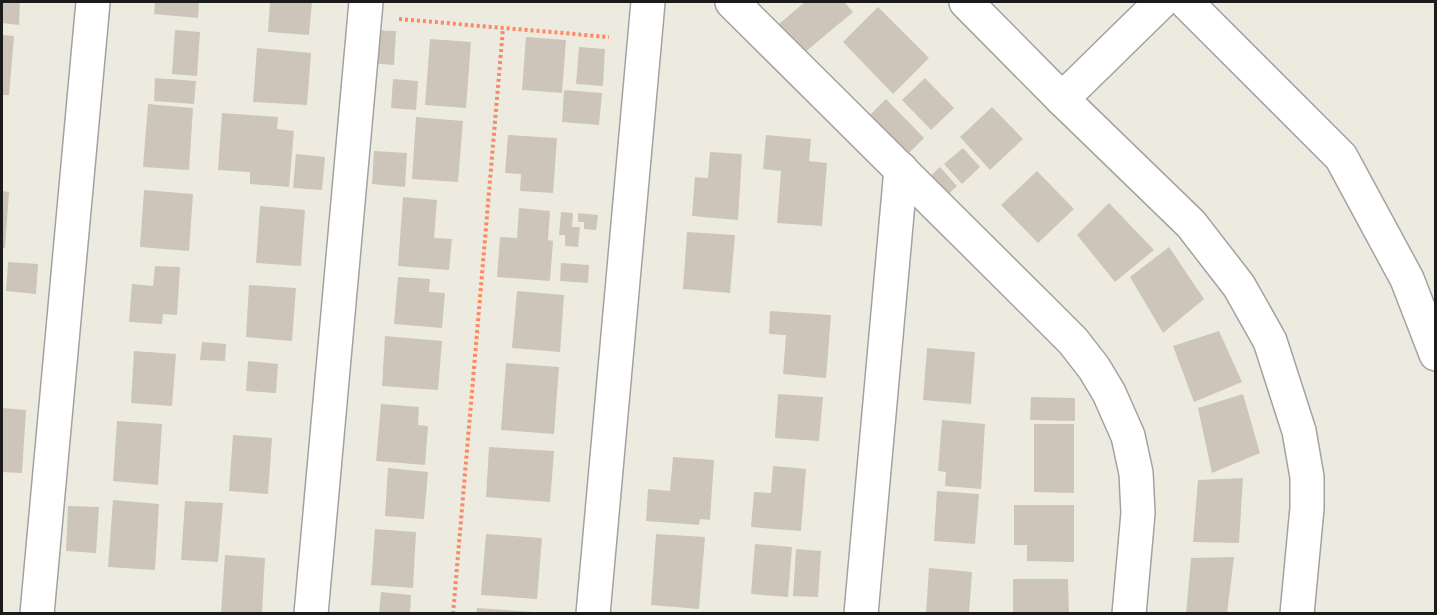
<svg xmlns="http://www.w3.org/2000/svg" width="1437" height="615" viewBox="0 0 1437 615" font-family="'Golos Text',sans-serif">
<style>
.building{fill:#cdc5b9}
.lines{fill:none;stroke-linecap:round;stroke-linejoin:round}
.minor-casing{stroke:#a2a2a2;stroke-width:36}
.tertiary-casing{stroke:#a2a2a2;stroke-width:36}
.path{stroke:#fe8860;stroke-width:4;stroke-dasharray:3 3;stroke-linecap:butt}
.minor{stroke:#fff;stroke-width:33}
.tertiary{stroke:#fff;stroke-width:33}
</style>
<rect width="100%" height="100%" fill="#edebe0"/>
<g class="building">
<path d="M2,2H20L19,25L2,23Z"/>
<path d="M155,2H199L198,18L154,14Z"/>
<path d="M270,2H312L309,35L268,32Z"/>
<path d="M805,2H844L853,12L804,53L779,24Z"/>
<path d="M878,7L929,58L893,94L843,42Z"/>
<path d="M175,30L200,32L197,76L172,74Z"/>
<path d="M372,30L396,31L394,65L370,63Z"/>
<path d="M2,35L14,36L9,95H2Z"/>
<path d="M526,37L566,40L562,93L522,90Z"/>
<path d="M430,39L471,42L466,108L425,105Z"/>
<path d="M579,47L605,49L603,86L576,84Z"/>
<path d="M257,48L311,53L307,105L253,102Z"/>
<path d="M155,78L196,81L194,104L154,101Z"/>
<path d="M925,78L954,108L931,130L902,100Z"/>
<path d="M393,79L418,81L416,110L391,108Z"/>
<path d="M564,90L602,93L599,125L562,122Z"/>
<path d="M886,99L924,138L901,161L862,123Z"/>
<path d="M148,104L193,108L189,170L143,167Z"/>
<path d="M992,107L1023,139L990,170L960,137Z"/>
<path d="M222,113L278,117L277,129L294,131L289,187L250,184V172L218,170Z"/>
<path d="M416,117L463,121L458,182L412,179Z"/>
<path d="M508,135L557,138L553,193L520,191L521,174L505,173Z"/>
<path d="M766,135L811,139L809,161L827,163L822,226L777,223L781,171L763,169Z"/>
<path d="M963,148L980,167L962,184L944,164Z"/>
<path d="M374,151L407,153L405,187L372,184Z"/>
<path d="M710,152L742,154L738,220L692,216L695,177L708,178Z"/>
<path d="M296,154L325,157L322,190L293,188Z"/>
<path d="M940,167L957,186L941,201L924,182Z"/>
<path d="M1037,171L1074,209L1038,243L1001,205Z"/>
<path d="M144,190L193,194L189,251L140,247Z"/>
<path d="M2,191L9,192L5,248H2Z"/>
<path d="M403,197L437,200L434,238L452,239L449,270L398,266Z"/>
<path d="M1109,203L1154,250L1115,282L1077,235Z"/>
<path d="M260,206L305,210L301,266L256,263Z"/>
<path d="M519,208L550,211L548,240L553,241L550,281L497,277L500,237L517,238Z"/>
<path d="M561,212L573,213L572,227H580L578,247L565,246V235H559Z"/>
<path d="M578,213L598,215L596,230L584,229V222H578Z"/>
<path d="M687,232L735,235L730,293L683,289Z"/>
<path d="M1169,247L1204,299L1163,333L1130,277Z"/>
<path d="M8,262L38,264L36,294L6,291Z"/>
<path d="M561,263L589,265L588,283L560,281Z"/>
<path d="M155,266L180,267L177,315L163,314L162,324L129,322L132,284L153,286Z"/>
<path d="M398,277L430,279L429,292L445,293L442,328L394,324Z"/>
<path d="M249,285L296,288L292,341L246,337Z"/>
<path d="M517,291L564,295L560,352L512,348Z"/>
<path d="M770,311L831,315L826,378L783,374L786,335L769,334Z"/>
<path d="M1219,331L1242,382L1194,402L1173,346Z"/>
<path d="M385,336L442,341L438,390L382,386Z"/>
<path d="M202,342L226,344L225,361L200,360Z"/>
<path d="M927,348L975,352L971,404L923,400Z"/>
<path d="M134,351L176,354L172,406L131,403Z"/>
<path d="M248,361L278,364L276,393L246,391Z"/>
<path d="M506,363L559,367L554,434L501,430Z"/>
<path d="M778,394L823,397L819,441L775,438Z"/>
<path d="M1243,394L1260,453L1212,473L1198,408Z"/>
<path d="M1031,397L1075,398V421L1030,420Z"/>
<path d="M381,404L419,407L418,425L428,426L425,465L376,461Z"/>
<path d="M2,408L26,410L22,473L2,472Z"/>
<path d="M942,420L985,424L981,489L945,486L946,472L938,471Z"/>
<path d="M117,421L162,424L158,485L113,481Z"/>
<path d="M1034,424H1074V493L1034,492Z"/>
<path d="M233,435L272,438L268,494L229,491Z"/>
<path d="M489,447L554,451L550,502L486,497Z"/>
<path d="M673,457L714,460L710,520L700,519L699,525L646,521L648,489L670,491Z"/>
<path d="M773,466L806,469L801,531L751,527L754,492L771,493Z"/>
<path d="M388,468L428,472L424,519L385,516Z"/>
<path d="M1243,478L1239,543L1193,542L1198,480Z"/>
<path d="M937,491L979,494L975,544L934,541Z"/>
<path d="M113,500L159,504L155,570L108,567Z"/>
<path d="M185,501L223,503L218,562L181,560Z"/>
<path d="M1014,505H1074V562L1027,561V545H1014Z"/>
<path d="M68,506L99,507L96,553L66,551Z"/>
<path d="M375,529L416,532L413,588L371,585Z"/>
<path d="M486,534L542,538L537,599L481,595Z"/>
<path d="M656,534L705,537L699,609L651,605Z"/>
<path d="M755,544L792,547L788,597L751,594Z"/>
<path d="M796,549L821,551L818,597L793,596Z"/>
<path d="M225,555L265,558L262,614H221Z"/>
<path d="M1234,557L1227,614H1186L1191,558Z"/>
<path d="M929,568L972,572L969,614H926Z"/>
<path d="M1013,579H1068L1069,614H1013Z"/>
<path d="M381,592L411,595L410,614H379Z"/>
<path d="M477,608L534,612V614H476Z"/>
</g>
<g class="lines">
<g class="minor-casing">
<g id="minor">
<path d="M732,2L1040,308L1073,341L1094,368L1109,393L1128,436L1136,473L1138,513L1129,614"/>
<path d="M1186,2L1341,157L1407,279L1436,354"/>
<path d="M1062,99L1161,2"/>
<path d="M37,614L93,2"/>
<path d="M311,614L366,2"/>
<path d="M593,614L648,2"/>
<path d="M861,614L901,169"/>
</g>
</g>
<g class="tertiary-casing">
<path id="tertiary" d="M966,2L1062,99L1191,224L1239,286L1270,341L1299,431L1307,477V508L1297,614"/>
</g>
<g class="path">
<path d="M399,19L609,37"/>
<path d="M453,614L503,28"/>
</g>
<use href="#minor" class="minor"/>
<use href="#tertiary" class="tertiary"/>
</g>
<rect width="1437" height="615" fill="none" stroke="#1b1b1b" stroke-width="6"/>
</svg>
